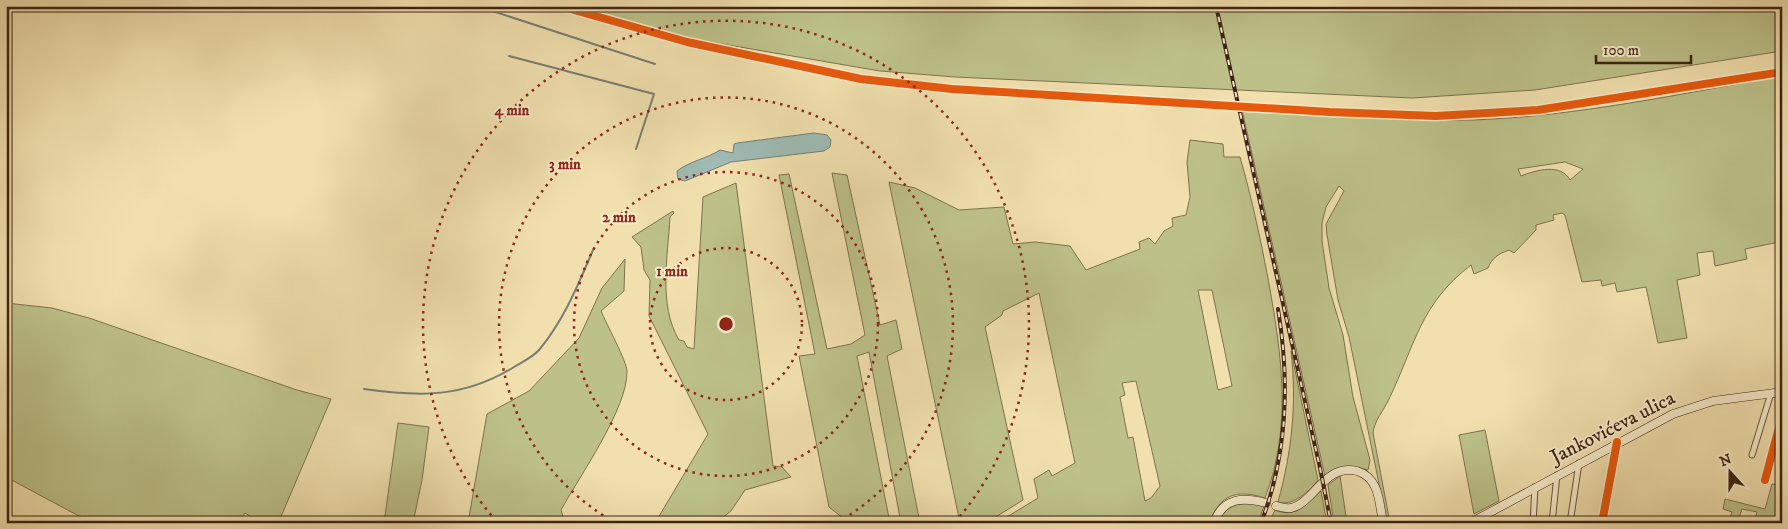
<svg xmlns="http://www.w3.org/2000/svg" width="1788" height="529" viewBox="0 0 1788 529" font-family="'IM FELL DW Pica',serif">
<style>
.green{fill:#bdc189;stroke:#7e724e;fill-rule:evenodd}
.water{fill:#9ebbb4;stroke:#787e74}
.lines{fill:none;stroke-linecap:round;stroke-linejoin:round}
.stream{stroke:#787e74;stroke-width:2}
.street-casing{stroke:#6c523a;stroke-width:7}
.secondary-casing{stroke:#3f2314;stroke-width:9}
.street{stroke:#f6ebca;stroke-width:5}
.secondary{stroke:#f6ebca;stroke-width:8}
.rail-casing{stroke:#3f2314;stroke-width:4}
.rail{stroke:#f6ebca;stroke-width:2;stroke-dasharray:5.5;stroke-linecap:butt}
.cycleway-casing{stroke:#f6ebca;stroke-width:11}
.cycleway{stroke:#e8590c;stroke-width:8}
.ring{fill:none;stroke:#8f2418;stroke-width:2.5;stroke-dasharray:2.5 5}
.labels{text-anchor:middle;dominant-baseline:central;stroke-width:4;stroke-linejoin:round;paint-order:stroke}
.street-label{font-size:20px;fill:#3f2314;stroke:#f6ebca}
.centre{fill:#8f2418;stroke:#f6ebca;stroke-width:2.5}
.ring-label{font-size:15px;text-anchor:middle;font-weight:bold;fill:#8f2418;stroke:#f6ebca;stroke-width:4;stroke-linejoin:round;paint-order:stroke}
</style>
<rect width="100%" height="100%" fill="#f1e0ae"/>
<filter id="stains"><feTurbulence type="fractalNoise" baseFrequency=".004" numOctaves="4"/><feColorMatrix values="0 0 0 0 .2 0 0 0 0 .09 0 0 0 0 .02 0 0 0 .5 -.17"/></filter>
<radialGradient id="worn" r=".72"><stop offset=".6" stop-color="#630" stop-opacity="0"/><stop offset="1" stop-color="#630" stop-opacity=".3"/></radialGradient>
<g class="green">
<path d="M573,6H1782V51L1535,90L1412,98L955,77L880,71L693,39Z"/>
<path d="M1782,76V236H1779V242L1745,249L1747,259L1715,266L1713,251L1697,253L1700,275L1677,280L1687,338L1658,343L1646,287L1617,292L1615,283L1602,286L1601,280L1582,282L1565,215L1562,213L1553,215L1554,220L1536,225V230L1514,253L1509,250C1498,254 1492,258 1488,268L1474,274L1471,265C1420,304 1415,345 1389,399C1384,410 1374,421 1373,433L1390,523H1387L1349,337L1338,300L1327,235L1326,224L1344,191L1339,186L1326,207L1322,223V241L1329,288L1343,335L1353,397L1370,460L1368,470C1350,465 1341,466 1325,476L1242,110C1319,114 1397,122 1474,120C1577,116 1680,94 1782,76ZM1565,162L1583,169L1570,180C1561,163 1536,170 1521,176L1518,169Z"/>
<path d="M1190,140L1223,144L1224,157H1240C1252,199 1261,241 1269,284C1282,356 1292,428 1265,498C1237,489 1220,494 1209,523H997L1038,498L1034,479L1049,470L1052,476L1075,463L1039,293L1003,311L1002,315L985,327L1023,500L986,523H960L889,182L915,188L959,210L1004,207L1013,244L1035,242L1070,246L1086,270L1140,249L1139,242L1149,238L1155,244L1164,231L1173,226L1172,218L1186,215L1190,197L1187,162ZM1198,290H1212L1232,386L1218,390ZM1136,381L1160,486L1151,498L1145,501L1133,437L1128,438L1120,397L1125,395L1122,383Z"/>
<path d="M832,173L847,175L880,325L896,320L902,349L887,356L920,523H901L869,352L857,356L890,523H849L829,507L799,356L815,354L779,175L789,174L827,349L851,344L865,335Z"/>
<path d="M736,183L773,466L782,467L791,477L745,490L731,511L716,523H655L708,434L649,316L650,280L644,270L641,247L632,237L673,211L674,213L670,217C668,256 658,305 679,340L684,341L687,347L694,349L703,197Z"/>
<path d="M625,259L624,291L601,311C606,323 627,362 627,371C628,408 579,477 561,510L565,523H468L487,414L529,391L579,338L602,288Z"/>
<path d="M6,303L52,308L89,318L297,390L331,399L280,519C266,524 257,521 245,513L238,523H92L6,477Z"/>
<path d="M1291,351L1318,480C1310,491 1292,507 1278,502C1292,451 1297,404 1291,351Z"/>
<path d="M398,423L429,427L422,480L413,523H384Z"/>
<path d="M1485,430L1499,501L1474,514L1459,435Z"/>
<path d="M1340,476L1347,523H1334L1328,485Z"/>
<path d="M1772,484L1782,485V523H1754L1757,512L1742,509L1737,523H1728L1732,512L1723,509L1725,499L1765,509Z"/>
<path d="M1321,491L1327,523H1269L1275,510C1296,519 1306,504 1321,491Z"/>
<path d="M1250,503L1264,506L1258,523H1218C1225,508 1233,504 1250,503Z"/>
</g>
<path class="water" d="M814,133L827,135L831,140L830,147L824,151L731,162L685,181L678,179L677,171C690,161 706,159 720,150L733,153L734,144L737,143Z"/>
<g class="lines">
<g class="stream">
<path d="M477,6L655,64"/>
<path d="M509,56L654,94L636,149"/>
<path d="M364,389C420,397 464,398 514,367C522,362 533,357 539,350C564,320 578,285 593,250"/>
</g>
<g class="street-casing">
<g id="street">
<path d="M560,6L687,42L861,79L952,89L1330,112L1436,116L1538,110L1782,72"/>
<path d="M1752,455L1771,393"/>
<path d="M1765,480L1782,416"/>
<path d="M1533,523L1535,487"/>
<path d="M1552,523L1557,475"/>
<path d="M1570,523L1579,463"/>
<path d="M1602,523L1617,443"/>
</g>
</g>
<g class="secondary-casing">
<g id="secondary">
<path d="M1276,506C1281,507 1286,509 1291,508C1314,503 1325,463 1357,471C1380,478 1379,503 1383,523"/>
<path d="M1214,523C1223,497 1243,497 1266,503"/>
<path d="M1470,523L1673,414L1713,401L1782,392"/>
</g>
</g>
<use href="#street" class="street"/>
<use href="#secondary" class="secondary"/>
<g class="rail-casing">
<g id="rail">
<path d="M1216,6L1320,468L1331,523"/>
<path d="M1261,523C1288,453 1290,382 1278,309"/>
</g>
</g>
<use href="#rail" class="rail"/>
<g class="cycleway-casing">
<g id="cycleway">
<path d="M560,6L687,42L861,79L952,89L1330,112L1436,116L1538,110L1782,72"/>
<path d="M1765,480L1782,416"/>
<path d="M1602,523L1617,442"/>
</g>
</g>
<use href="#cycleway" class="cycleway"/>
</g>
<g class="ring">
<circle cx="726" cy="324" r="76"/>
<circle cx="726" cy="324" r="152"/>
<path d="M616 523A227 227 0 1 1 836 523"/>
<path d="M496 521A303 303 0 1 1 956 521"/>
</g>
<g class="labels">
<g class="street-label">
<text transform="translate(1613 428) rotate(-27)">Jankovićeva ulica</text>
</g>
</g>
<circle cx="726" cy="324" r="8" class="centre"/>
<g class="ring-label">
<text x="512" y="115">4 min</text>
<text x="565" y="169">3 min</text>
<text x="619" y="222">2 min</text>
<text x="672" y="276">1 min</text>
</g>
<rect width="1788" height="529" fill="none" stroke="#f1e0ae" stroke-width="25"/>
<rect x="8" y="8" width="1773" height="514" fill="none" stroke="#3f2314" stroke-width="2.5"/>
<rect x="12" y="12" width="1763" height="504" fill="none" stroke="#3f2314"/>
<g transform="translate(1730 472) rotate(339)" stroke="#f6ebca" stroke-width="4" paint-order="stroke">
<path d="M0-4L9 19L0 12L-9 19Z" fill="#3f2314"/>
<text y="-8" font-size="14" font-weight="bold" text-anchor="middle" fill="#3f2314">N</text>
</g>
<path d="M1596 55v8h95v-8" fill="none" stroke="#3f2314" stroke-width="2.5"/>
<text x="1603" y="55" font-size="15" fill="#3f2314" stroke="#f6ebca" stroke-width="4" paint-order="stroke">100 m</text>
<rect width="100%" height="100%" filter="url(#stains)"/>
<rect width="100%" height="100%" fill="url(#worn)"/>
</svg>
